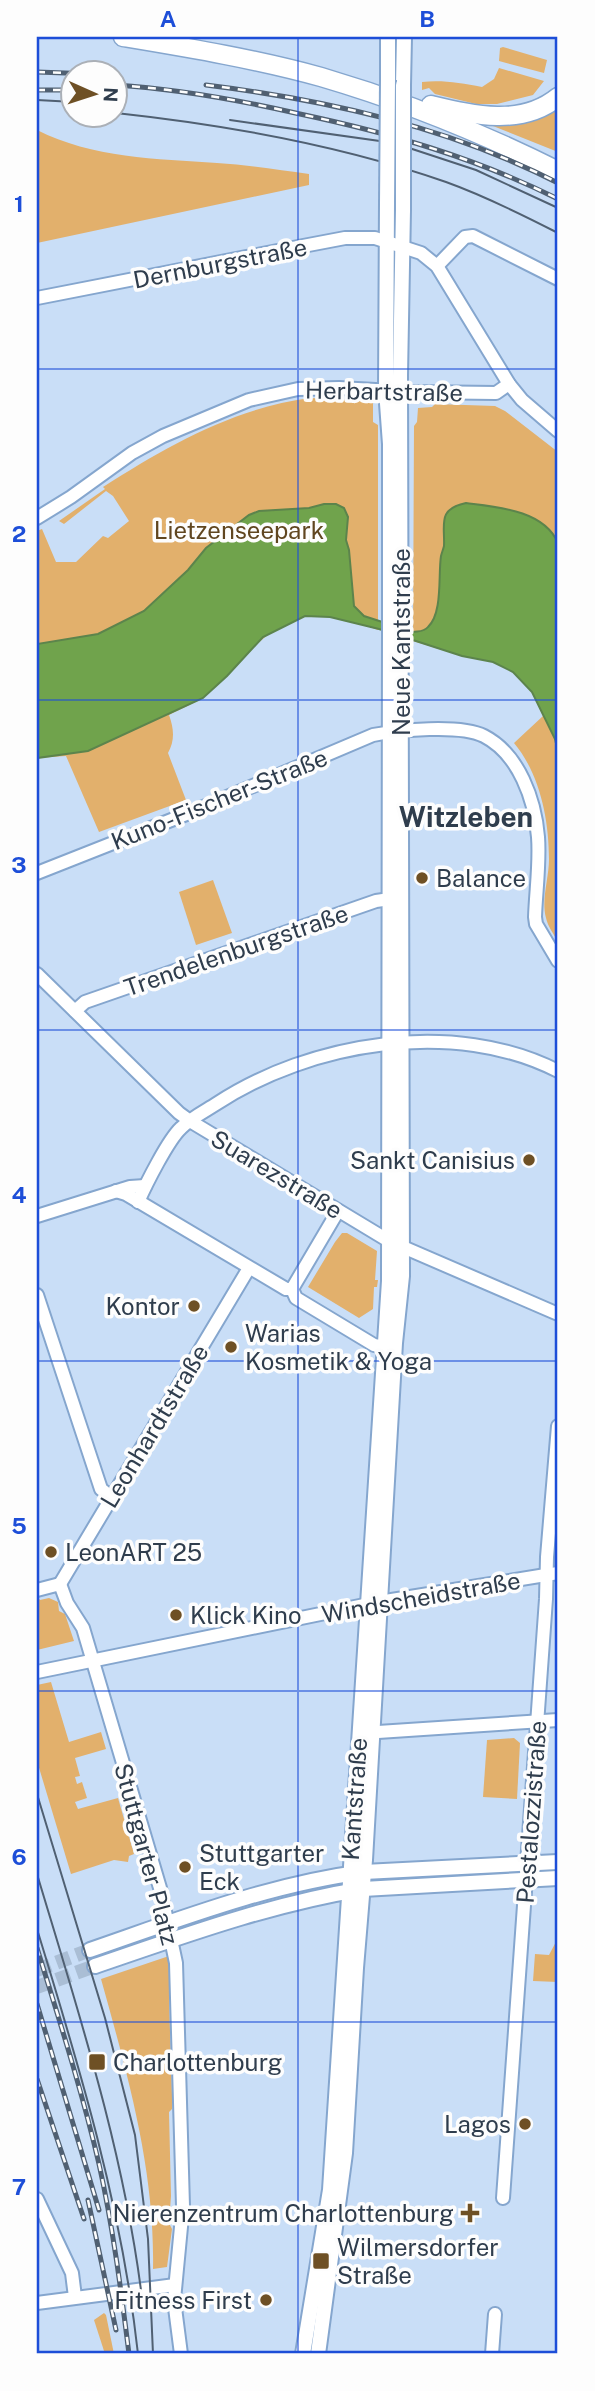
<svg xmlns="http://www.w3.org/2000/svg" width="595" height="2391" viewBox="0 0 595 2391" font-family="'Public Sans',sans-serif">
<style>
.green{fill:#e2b06c}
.water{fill:#70a34c;stroke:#5c844c;stroke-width:2}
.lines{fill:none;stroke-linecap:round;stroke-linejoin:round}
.major-tunnel{stroke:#aabed5;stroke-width:14;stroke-dasharray:14 7;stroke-linecap:butt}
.minor-casing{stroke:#85a6ce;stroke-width:16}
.major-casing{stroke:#85a6ce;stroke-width:18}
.highway-casing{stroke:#85a6ce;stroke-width:21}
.minor{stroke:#fff;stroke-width:12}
.major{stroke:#fff;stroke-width:14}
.highway{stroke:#fff;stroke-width:18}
.tram{stroke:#506072;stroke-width:2}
.rail-casing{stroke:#506072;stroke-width:5}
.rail{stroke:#fdfdfd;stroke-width:2.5;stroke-dasharray:8;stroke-linecap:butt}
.major-bridge-casing{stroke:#85a6ce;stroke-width:18;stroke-linecap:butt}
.major-bridge{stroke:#fff;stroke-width:14}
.grid{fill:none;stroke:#1d4ed8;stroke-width:2;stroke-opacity:0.55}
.poi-dot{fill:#6e5025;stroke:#fdfdfd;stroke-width:2.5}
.labels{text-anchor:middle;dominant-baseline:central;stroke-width:7;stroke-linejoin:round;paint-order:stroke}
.street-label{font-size:24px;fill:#2f3d4d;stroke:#fdfdfd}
.park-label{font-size:24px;fill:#604620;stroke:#fdfdfd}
.poi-label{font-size:24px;fill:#2f3d4d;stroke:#fdfdfd;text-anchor:start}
.quarter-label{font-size:28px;font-weight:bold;fill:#2f3d4d;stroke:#fdfdfd}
.neatline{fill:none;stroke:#1d4ed8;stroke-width:2.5}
.grid-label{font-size:23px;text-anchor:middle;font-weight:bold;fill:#1d4ed8}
</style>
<rect width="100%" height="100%" fill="#c9def7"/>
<g class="green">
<path d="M503,47L547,60L544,73L499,61L500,48Z"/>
<path d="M499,68L544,81L533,95L497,104H476L435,94L429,88L422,90V82C443,80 461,83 482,87L494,79Z"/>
<path d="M555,107L558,108V152L488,124Z"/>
<path d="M37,130C92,158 157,159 217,163C248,165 279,170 309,174V185L37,243Z"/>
<path d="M310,398L373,401V422L378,425V630C356,623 327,611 304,617C259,627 238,672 203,697C193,704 180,709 169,715C174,729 175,740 168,753L186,800L99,832L66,756L37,758V531L42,529L56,562H76L103,536L108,538L129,521L113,496L106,491L64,524L59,521L105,489L103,487C167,446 234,408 310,398Z"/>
<path d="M435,404L495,406L505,411L558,452V942C554,934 548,927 546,918C541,900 549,878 549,859C549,820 540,774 514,743L543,716L532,692L513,672L493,662L462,656L413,641L414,426L417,422L418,408L432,407Z"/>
<path d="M213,880L232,933L196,945L179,892Z"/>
<path d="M342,1233H347L377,1251L375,1280H378L377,1287H374L373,1309L359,1318L308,1287L335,1242Z"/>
<path d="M37,1596L40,1600L49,1598L58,1602L59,1611L65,1614L74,1641L37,1650Z"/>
<path d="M51,1682L69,1742L101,1732L106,1749L75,1758L80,1776L75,1777L77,1784L82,1782L87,1798L75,1802L78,1809L118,1798L134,1854L129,1856L128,1862L114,1860L71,1874L37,1761V1685Z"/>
<path d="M514,1738L520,1743L517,1799L483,1797L487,1740Z"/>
<path d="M558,1938V1982L533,1981L535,1954L549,1955Z"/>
<path d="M169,1956L172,1993L169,1999L172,2095V2109L169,2112L171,2196L169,2223L172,2229L167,2267L153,2269C155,2170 128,2076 101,1979Z"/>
<path d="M104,2313L106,2315L114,2354H105L94,2320Z"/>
</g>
<path class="water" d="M466,503C497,507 544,510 558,543V752L555,739L532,692L513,672L493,662L462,656L379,629L330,617L305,616L263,637L227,676L203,698L88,751L37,758V644L98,634L144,611L188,570L206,548L249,515L259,511L309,508L324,504H336L344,508L348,517L346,540L349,550L354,606L364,616L413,632C419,631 424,632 428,627C443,613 438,575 441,556C442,552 443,550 444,546C445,524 437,509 466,503Z"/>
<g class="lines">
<g class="major-tunnel">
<path d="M37,1970L90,1950"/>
<path d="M37,1987L95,1966"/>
</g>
<g class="minor-casing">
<g id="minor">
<path d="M437,266L465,237L473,236L558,279"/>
<path d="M37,298L303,246L345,238H375L421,253L437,266L509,384L522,400L558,431"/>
<path d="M37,518L71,497L132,453L163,436L249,400L298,389L339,388L412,392L496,393L509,384"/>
<path d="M37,873L189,813L373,735C399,730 460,724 484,736C519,754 535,800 538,837C540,863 536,890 535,917L536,924L558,961"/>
<path d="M37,974L179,1113L190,1121L389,1241L558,1314"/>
<path d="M75,1011L85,1002L376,901L397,898"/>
<path d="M116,1191L126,1194L286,1289H292L338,1211"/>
<path d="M138,1202C146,1184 168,1140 181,1128C191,1118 205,1111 216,1104C310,1042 455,1018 558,1071"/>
<path d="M37,1216L130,1187L145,1186"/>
<path d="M292,1289L296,1298L374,1345L384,1347"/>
<path d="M37,1295L101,1489L111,1497"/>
<path d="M60,1584L249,1268"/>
<path d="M37,1590L60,1584L67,1603L83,1628L160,1888L176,1963L183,2206L174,2300L181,2354"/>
<path d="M37,1672L379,1602L558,1573"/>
<path d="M363,1733L558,1720"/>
<path d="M503,2198L546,1599L547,1557L558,1426"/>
<path d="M37,2199L72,2273L75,2297"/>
<path d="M37,2303L175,2285"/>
<path d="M492,2354L495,2314"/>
</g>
</g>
<g class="major-casing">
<g id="major">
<path d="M388,80V37"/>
<path d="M403,85L404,37"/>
<path d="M90,1950C180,1919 270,1884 364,1872L558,1862"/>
<path d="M95,1966C183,1936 270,1904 363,1889L558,1878"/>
<path d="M303,2354L330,2190L389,1281L390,632V444L386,390L387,203"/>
<path d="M318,2354L345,2153L356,1968L365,1860L395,1343L402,1276L400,376L403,210"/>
</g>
</g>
<g class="highway-casing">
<g id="highway">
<path d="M123,37C189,48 256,59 321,77C403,101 482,133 558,171"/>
<path d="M431,105C473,115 521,127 558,97"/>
</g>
</g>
<use href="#minor" class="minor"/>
<use href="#major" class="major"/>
<use href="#highway" class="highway"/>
<g class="tram">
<path d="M37,100L74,102"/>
<path d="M116,113C227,125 340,145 446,182C485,196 521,214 558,233"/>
<path d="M230,120L394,143L476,170L558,208"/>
<path d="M37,1794L105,2018L135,2135L148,2239L153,2354"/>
<path d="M37,1874C79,2014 124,2152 142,2298"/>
<path d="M37,1929C80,2069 122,2208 138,2354"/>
</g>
<g class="rail-casing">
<g id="rail">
<path d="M37,72L93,74"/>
<path d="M116,85C178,89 239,100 300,114C390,133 476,158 558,199"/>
<path d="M206,85C327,100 449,127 558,183"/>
<path d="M37,90H74"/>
<path d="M37,1948C59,2019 82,2091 99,2164C113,2227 121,2290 129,2354"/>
<path d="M37,2004L99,2210"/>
<path d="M37,2079L84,2219"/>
<path d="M88,2200L116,2330"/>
</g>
</g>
<use href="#rail" class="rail"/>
<g class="major-bridge-casing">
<g id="major-bridge">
<path d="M387,203L388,80"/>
<path d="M403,210V85"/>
</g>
</g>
<use href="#major-bridge" class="major-bridge"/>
</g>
<path class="grid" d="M298,37V2354M37,369H558M37,700H558M37,1030H558M37,1361H558M37,1691H558M37,2022H558"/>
<g class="poi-dot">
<circle cx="422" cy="878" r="7"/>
<circle cx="529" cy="1160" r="7"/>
<circle cx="194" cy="1306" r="7"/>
<circle cx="231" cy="1347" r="7"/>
<circle cx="51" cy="1552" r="7"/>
<circle cx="176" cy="1615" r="7"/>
<circle cx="185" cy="1867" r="7"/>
<rect x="88" y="2053" width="18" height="18" rx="3.5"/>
<circle cx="525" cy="2124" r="7"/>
<path d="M466.5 2202.5h7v7h7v7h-7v7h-7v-7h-7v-7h7z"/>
<rect x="312" y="2252" width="18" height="18" rx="3.5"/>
<circle cx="266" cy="2300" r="7"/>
</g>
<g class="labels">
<g class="street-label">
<text transform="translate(220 263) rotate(-11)">Dernburgstraße</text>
<text transform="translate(384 391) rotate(1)">Herbartstraße</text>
<text transform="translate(401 642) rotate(-90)">Neue Kantstraße</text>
<text transform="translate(219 799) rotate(-22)">Kuno-Fischer-Straße</text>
<text transform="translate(236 950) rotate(-19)">Trendelenburgstraße</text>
<text transform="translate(277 1174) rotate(31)">Suarezstraße</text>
<text transform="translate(154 1426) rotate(-59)">Leonhardtstraße</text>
<text transform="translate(421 1597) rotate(-10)">Windscheidstraße</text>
<text transform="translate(354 1799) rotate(-86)">Kantstraße</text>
<text transform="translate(531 1812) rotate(-86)">Pestalozzistraße</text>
<text transform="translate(147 1854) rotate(75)">Stuttgarter Platz</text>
</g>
<g class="park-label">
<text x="239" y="530">Lietzenseepark</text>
</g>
<g class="poi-label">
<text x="436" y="878">Balance</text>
<text x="515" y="1160" text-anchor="end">Sankt Canisius</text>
<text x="180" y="1306" text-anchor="end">Kontor</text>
<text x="245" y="1333">Warias<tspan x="245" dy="28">Kosmetik &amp; Yoga</tspan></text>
<text x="65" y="1552">LeonART 25</text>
<text x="190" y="1615">Klick Kino</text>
<text x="199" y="1853">Stuttgarter<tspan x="199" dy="28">Eck</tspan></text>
<text x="113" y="2062">Charlottenburg</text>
<text x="511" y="2124" text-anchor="end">Lagos</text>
<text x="454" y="2213" text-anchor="end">Nierenzentrum Charlottenburg</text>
<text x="337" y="2247">Wilmersdorfer<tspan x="337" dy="28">Straße</tspan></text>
<text x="252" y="2300" text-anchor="end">Fitness First</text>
</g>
<g class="quarter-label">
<text x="466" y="816">Witzleben</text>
</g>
</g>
<rect width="595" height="2391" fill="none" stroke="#fdfdfd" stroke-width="77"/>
<g transform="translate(94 94) rotate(93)"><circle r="33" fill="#fdfdfd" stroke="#abb0b7" stroke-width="2"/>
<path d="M0-5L12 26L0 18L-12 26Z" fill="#6e5025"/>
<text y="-10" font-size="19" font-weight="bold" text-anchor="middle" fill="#2f3d4d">N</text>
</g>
<rect x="38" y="38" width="518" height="2314" class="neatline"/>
<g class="grid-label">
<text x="168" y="27">A</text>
<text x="427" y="27">B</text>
<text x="19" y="212">1</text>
<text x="19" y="542">2</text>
<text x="19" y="873">3</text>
<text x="19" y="1203">4</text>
<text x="19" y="1534">5</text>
<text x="19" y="1865">6</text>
<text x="19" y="2195">7</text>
</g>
</svg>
